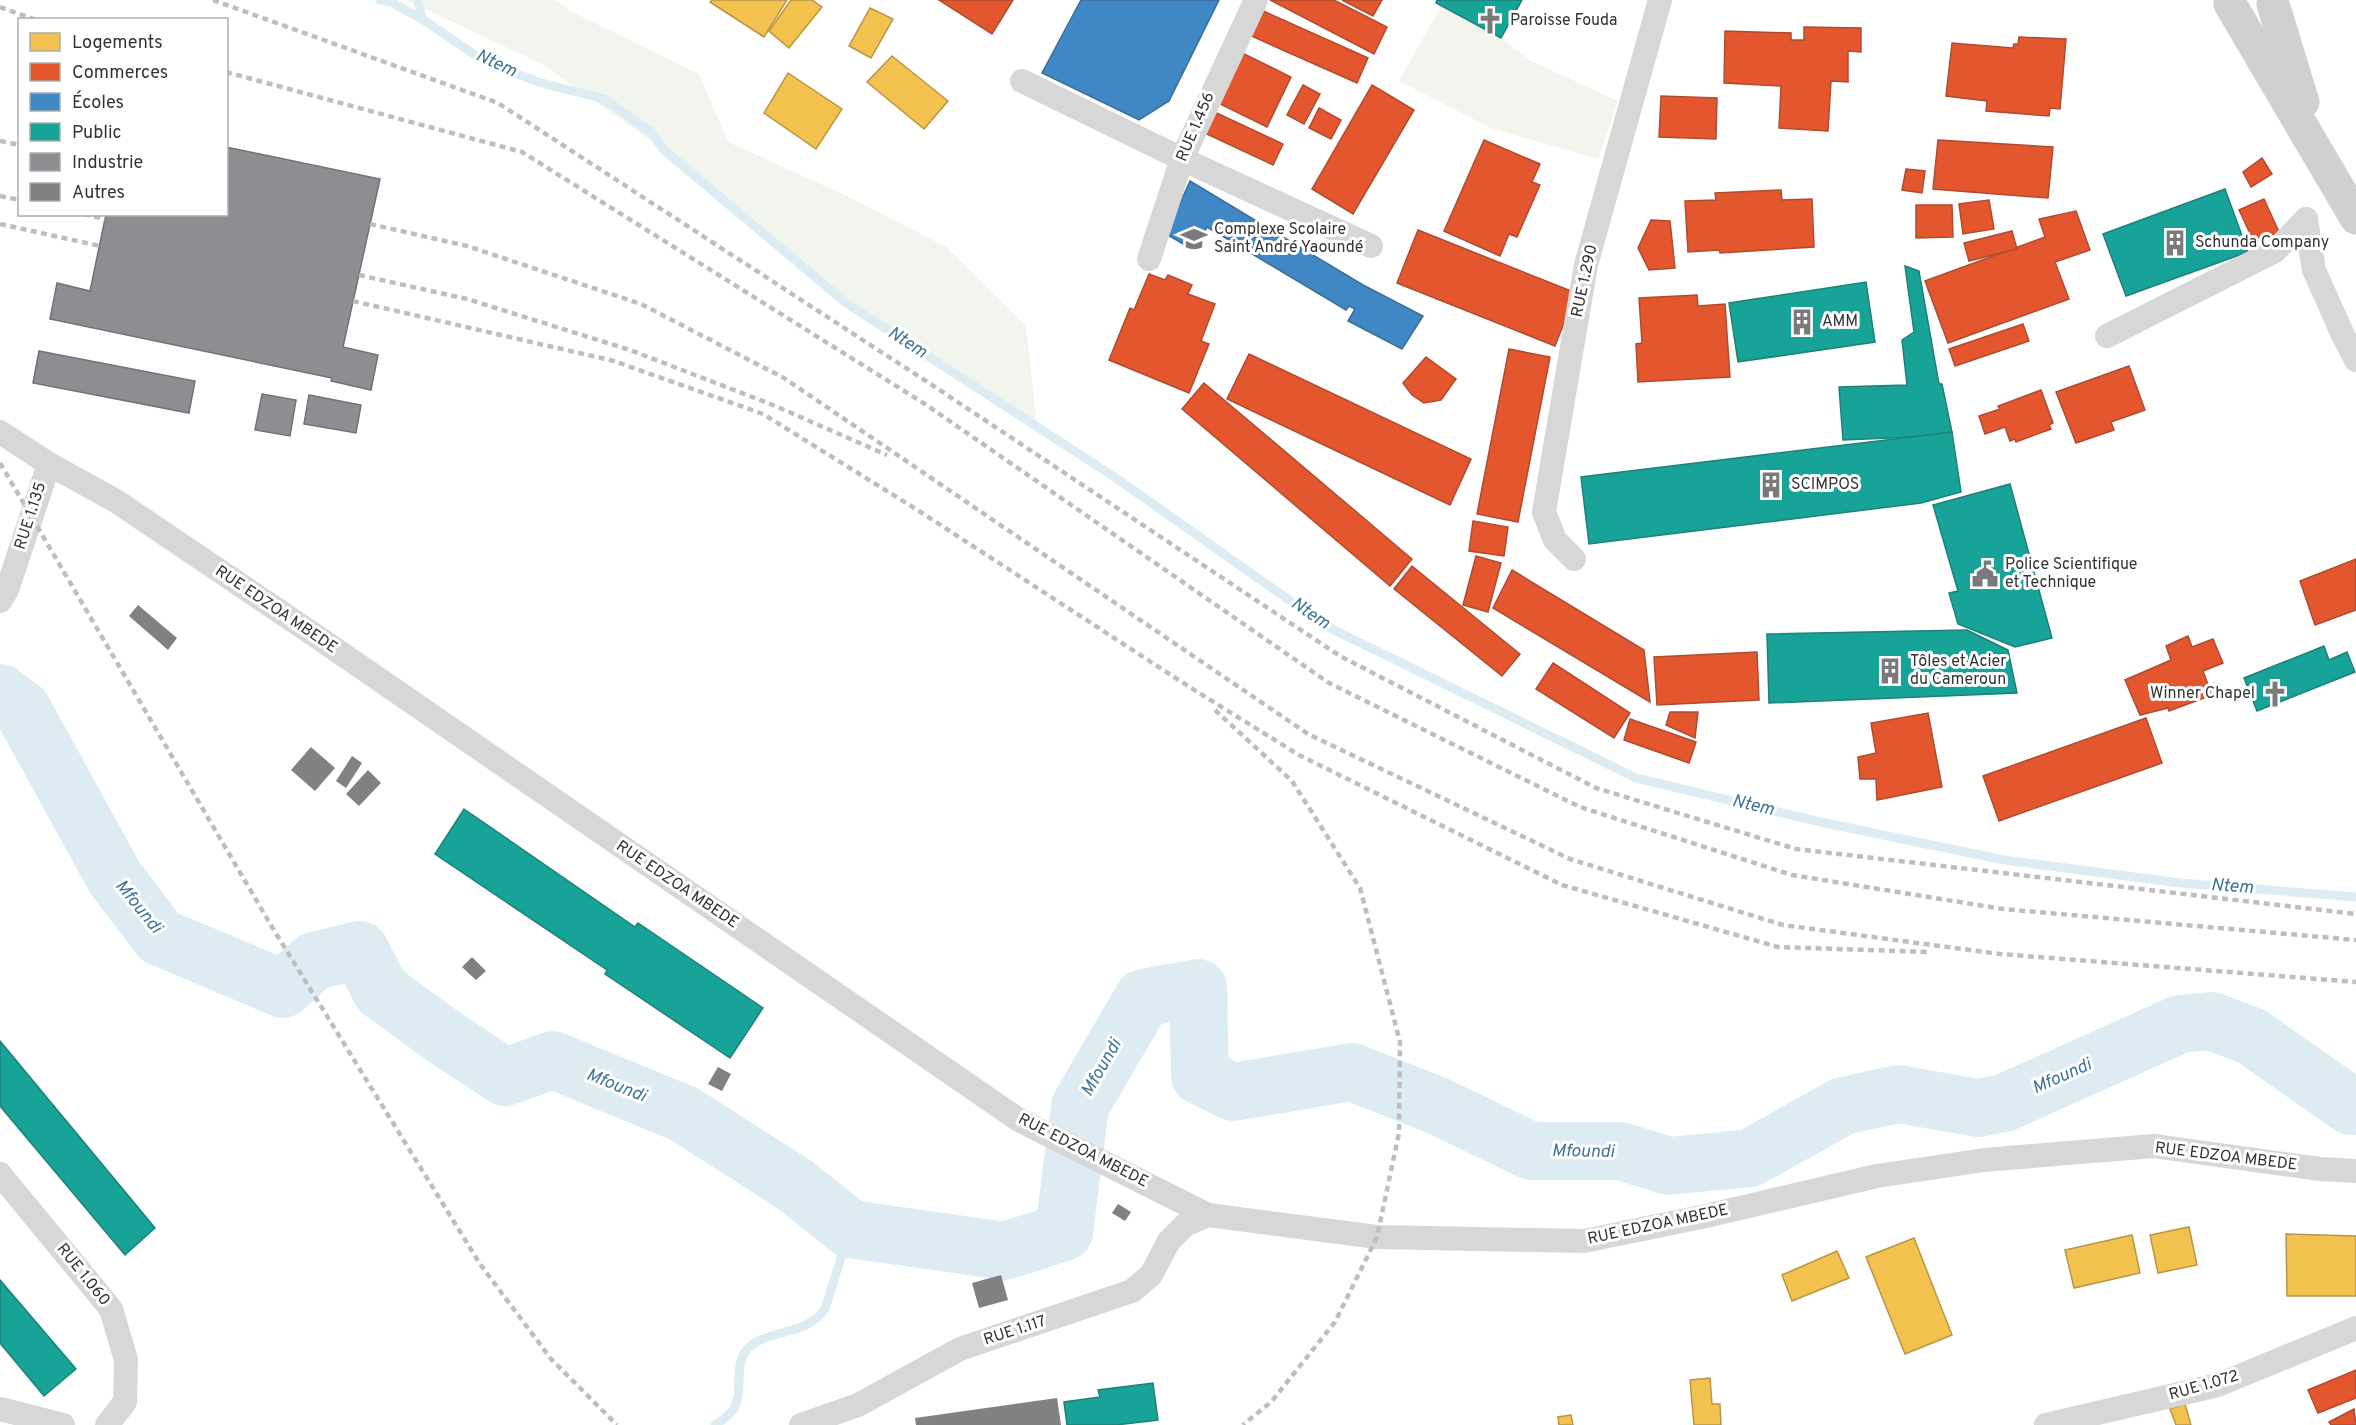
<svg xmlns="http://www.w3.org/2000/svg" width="2356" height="1425" viewBox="0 0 2356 1425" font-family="Overpass,sans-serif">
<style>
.green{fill:#f1f5ed}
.homes{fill:#f2c14e;stroke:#b99646;stroke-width:1.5}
.shops{fill:#e4572e;stroke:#af4c30;stroke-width:1.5}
.schools{fill:#3f88c5;stroke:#3b6e99;stroke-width:1.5}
.public{fill:#17a398;stroke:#1f817a;stroke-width:1.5}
.industry{fill:#8d8d92;stroke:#727276;stroke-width:1.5}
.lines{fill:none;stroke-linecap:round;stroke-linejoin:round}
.stream{stroke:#ddebf3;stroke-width:9}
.river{stroke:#ddebf3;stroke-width:58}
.building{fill:#818181}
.street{stroke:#d7d7d7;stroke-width:24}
.secondary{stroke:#d0d0d0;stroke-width:33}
.rail{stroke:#bebebe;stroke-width:4.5;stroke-dasharray:6 4.5;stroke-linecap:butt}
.labels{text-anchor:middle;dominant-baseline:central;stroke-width:6;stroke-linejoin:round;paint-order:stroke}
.poi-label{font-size:16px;fill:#333;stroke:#fff;text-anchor:start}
.street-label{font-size:16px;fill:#333;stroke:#fff}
.water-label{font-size:18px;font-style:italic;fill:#3f7597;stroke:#fff}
</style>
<rect width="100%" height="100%" fill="#fff"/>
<g class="green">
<path d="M406,0H555L572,12L699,74L728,142L847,196L946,247L1026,325L1037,427L846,303L664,150L542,64Z"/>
<path d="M1436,3L1501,38L1531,61L1618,101L1598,159L1491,128L1399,81L1440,8Z"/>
</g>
<g class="homes">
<path d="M712,0H787L764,37L710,2Z"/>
<path d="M791,0H812L822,7L789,48L769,31Z"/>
<path d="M870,8L893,19L871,58L849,46Z"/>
<path d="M892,56L948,101L924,129L867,82Z"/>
<path d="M788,73L842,109L816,149L764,113Z"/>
<path d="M2189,1227L2197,1265L2158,1273L2150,1235Z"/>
<path d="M2286,1234L2356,1236V1296H2287Z"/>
<path d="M2132,1235L2140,1273L2074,1288L2065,1250Z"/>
<path d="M1914,1238L1952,1335L1905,1354L1866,1257Z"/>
<path d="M1837,1251L1849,1278L1792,1301L1782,1275Z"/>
<path d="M1710,1378L1712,1404H1720L1721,1425H1694L1690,1380Z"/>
<path d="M2185,1404L2191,1425H2176L2170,1409Z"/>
<path d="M1571,1415L1573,1425H1559L1558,1417Z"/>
</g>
<g class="shops">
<path d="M939,0H1013L992,34Z"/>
<path d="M1270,0H1334L1387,27L1374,54Z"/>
<path d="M1342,0H1382L1373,16Z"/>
<path d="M1261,10L1368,58L1357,83L1249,35Z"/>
<path d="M1804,27L1861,28V52L1848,51V82L1831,81L1828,131L1779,128L1781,86L1724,83L1725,31L1791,33V40H1804Z"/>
<path d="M2019,37L2066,39L2060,109L2050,108L2049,116L1986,111L1987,101L1946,96L1952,43L2013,48L2014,44H2018Z"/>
<path d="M1240,52L1291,77L1267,127L1216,102Z"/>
<path d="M1303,85L1320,94L1304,124L1287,115Z"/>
<path d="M1372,85L1414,110L1353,214L1312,189Z"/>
<path d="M1661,96L1717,98L1716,139L1659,137Z"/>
<path d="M1319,108L1341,120L1331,139L1309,128Z"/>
<path d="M1208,109L1283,144L1273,165L1198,130Z"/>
<path d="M1484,140L1540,164L1532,182L1540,185L1517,237L1509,234L1500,256L1444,231Z"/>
<path d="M1938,140L2053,147L2048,198L1933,189Z"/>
<path d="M2262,158L2272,174L2251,187L2243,172Z"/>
<path d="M1906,169L1925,171L1922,193L1902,190Z"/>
<path d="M1781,190L1782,200L1812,199L1814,247L1720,253L1719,250L1688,252L1685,201L1716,200L1715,193Z"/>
<path d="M2264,199L2279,232L2255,244L2239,210Z"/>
<path d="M1989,200L1994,229L1963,234L1959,204Z"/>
<path d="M1916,205H1952L1953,237L1916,238Z"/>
<path d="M2076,211L2090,250L2055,262L2069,299L1948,343L1925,281L2045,237L2039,219Z"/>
<path d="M1651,220L1670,221L1675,268L1649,270L1638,248Z"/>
<path d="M1418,230L1576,293L1555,346L1397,283Z"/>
<path d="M2012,231L2017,249L1969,261L1964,243Z"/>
<path d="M1149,274L1165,280L1168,275L1192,285L1188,294L1215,304L1201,341L1209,344L1189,393L1109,360L1130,308L1134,310Z"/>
<path d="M1697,295L1698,306L1725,304L1730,377L1638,382L1636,344L1642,343L1639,298Z"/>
<path d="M2023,324L2029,341L1955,366L1949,349Z"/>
<path d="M1509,349L1550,357L1518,522L1477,514Z"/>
<path d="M1249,354L1471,459L1450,505L1227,399Z"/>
<path d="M1426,357L1456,379L1441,400L1424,403L1412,395L1403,383Z"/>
<path d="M2129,366L2145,410L2111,422L2114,430L2076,443L2056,392Z"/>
<path d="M1204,383L1412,559L1390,586L1182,409Z"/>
<path d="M2041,390L2053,423L2049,425L2051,429L2016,442L2015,439L2010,441L2005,427L1985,434L1979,416L2000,409L1998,406Z"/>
<path d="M1473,521L1508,527L1504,556L1469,551Z"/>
<path d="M1476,556L1501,563L1488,612L1463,605Z"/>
<path d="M2356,559V610L2315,625L2300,581Z"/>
<path d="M1412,566L1520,654L1502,676L1394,589Z"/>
<path d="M1512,570L1644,650L1650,702L1493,608Z"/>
<path d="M2188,636L2192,647L2213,639L2223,663L2203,671L2212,695L2169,711L2168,708L2140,715L2125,680L2171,660L2166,646Z"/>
<path d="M1757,652L1759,700L1657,705L1654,657Z"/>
<path d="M1553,663L1630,713L1614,738L1536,689Z"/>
<path d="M1670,712H1698L1695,738L1666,725Z"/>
<path d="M1928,713L1942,787L1877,800L1876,779H1860L1858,757L1876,753L1871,723Z"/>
<path d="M2146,718L2162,763L1999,821L1983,776Z"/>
<path d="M1630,719L1696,742L1689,763L1624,740Z"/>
<path d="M2356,1370V1398L2318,1413L2308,1390Z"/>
<path d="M2354,1409L2356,1425H2331L2329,1422Z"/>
</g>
<g class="schools">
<path d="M1081,0H1219L1169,101L1139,120L1042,73Z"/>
<path d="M1190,181L1363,285L1423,316L1402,349L1348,321L1355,309L1349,306L1346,310L1207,227L1195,251L1166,234Z"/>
</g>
<g class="public">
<path d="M1437,0H1522L1501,38L1436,3Z"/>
<path d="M2225,189L2248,252L2126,296L2103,234Z"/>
<path d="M1905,266L1919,271L1939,384H1942L1952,432L1914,437L1843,440L1839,387L1907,385L1902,340L1914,332Z"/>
<path d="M1866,282L1875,342L1738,362L1729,303Z"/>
<path d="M1952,432L1961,492L1921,503L1589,544L1581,477Z"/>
<path d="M2010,484L2052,638L2015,647L1958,624L1949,593L1958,591L1933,505Z"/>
<path d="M1967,630L2008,650L2017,693L1769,703L1767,634Z"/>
<path d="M2324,646L2329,660L2347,652L2355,672L2257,711L2244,678Z"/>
<path d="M464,809L635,927L638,923L763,1008L730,1058L605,974L607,970L435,854Z"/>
<path d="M0,1041L155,1228L125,1255L0,1106Z"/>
<path d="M0,1280L76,1369L44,1396L0,1343Z"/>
<path d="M1153,1383L1158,1420L1116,1425H1067L1064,1402L1100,1397L1098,1390Z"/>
</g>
<g class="industry">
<path d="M226,147L380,179L343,347L378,355L371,390L331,381L332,378L50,319L57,283L90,291L106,214H226Z"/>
<path d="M39,351L195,381L189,413L33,383Z"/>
<path d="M262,394L296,400L290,436L255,430Z"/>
<path d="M309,395L361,405L356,433L304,424Z"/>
</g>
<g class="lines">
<g class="stream">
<path d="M380,0L391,2L422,19"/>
<path d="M418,0L422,19L484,61L538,82L604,99L651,132L664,150L846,303L1116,478L1326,626L1636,778L1825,823L2004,860L2180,883L2356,897"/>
<path d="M715,1425C721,1421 729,1416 733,1410C744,1393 734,1368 745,1352C762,1328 805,1338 825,1309L850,1229"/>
</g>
<path class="river" d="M0,693L22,709L115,878L160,937L283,989L314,961L360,950L381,991L447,1039L505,1077L553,1060L684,1114L795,1185L850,1229L1005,1251L1064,1232L1080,1106L1143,998L1198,988L1200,1076L1233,1092L1352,1072L1438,1106L1531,1151H1620L1669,1166L1750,1158L1843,1106L1898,1094L1978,1108L2004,1103L2180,1024L2211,1021L2251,1036L2351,1106H2356"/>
</g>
<g class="building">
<path d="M138,605L177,638L168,650L129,616Z"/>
<path d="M311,747L335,768L315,791L291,770Z"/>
<path d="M352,756L362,763L346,788L336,781Z"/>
<path d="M368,770L381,783L359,806L346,794Z"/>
<path d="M472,957L486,971L476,980L462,967Z"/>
<path d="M718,1067L731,1074L722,1091L708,1084Z"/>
<path d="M1118,1204L1131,1212L1125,1221L1112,1213Z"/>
<path d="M1001,1275L1008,1300L979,1308L972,1283Z"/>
<path d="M1057,1398L1061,1425H916L915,1418Z"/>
</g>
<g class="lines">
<g class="street">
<path d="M1022,81L1182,159L1371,246"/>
<path d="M2306,219L2314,270L2342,333L2356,360"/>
<path d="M1149,259L1182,159L1256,0"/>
<path d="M2107,336L2275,251L2306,219"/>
<path d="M0,432L49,464L116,501L313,634L1019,1120L1208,1215L1377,1237L1584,1241L1706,1216L1877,1176L1984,1160L2154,1146L2320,1169L2356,1171"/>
<path d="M1574,559L1555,540L1544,512L1586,265L1660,0"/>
<path d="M0,601L7,590L49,464"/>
<path d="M0,1174L111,1309L126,1360L125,1402L107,1425"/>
<path d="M0,1409L63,1425"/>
<path d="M801,1425L858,1405L960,1349L1132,1291L1151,1275L1169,1241L1185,1225L1208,1215"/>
<path d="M2046,1425L2218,1385L2356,1328"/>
</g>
<g class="secondary">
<path d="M2230,4L2356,218"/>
<path d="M2273,4L2303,102"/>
</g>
<g class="rail">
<path d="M213,0L498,103L929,383L1340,656L1596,788L1796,849L2356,914"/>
<path d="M0,7L36,20"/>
<path d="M226,72L522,152L925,404L1329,683L1580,807L1792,875L2003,909L2356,940"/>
<path d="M0,141L20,145"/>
<path d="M0,196L20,200"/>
<path d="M84,214L105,219"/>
<path d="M0,224L100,246"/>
<path d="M370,224L467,246L641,304L784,378L1308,734L1570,859L1783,925L2000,954L2356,982"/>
<path d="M359,275L467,299L630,350L773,405L887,455"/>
<path d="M353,301L614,361L763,414L919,511L1191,688L1299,755L1562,885L1778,947L1928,952"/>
<path d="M0,463L272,927L480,1264L551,1359L617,1425"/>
<path d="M1215,710L1292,781L1360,888L1400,1042L1399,1133L1377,1237L1335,1322L1272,1401L1243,1425"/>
</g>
</g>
<defs>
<g id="church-bare" transform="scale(2.07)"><path d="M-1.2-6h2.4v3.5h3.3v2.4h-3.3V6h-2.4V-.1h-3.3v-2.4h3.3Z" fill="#7a7a7a" stroke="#fff" stroke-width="2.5" paint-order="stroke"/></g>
<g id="school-bare" transform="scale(2.07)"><path d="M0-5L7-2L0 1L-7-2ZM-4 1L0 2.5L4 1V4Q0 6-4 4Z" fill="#7a7a7a" stroke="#fff" stroke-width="2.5" paint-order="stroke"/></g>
<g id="building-bare" transform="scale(2.07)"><path d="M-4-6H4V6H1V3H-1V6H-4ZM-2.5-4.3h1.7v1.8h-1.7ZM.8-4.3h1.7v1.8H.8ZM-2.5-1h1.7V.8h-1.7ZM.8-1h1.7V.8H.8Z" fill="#7a7a7a" stroke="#fff" stroke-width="2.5" paint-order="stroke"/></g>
<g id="civic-bare" transform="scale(2.07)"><path d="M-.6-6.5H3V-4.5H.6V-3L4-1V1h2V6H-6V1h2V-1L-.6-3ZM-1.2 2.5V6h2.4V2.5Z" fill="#7a7a7a" stroke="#fff" stroke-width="2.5" paint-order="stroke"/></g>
</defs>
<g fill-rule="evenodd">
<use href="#church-bare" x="1490" y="21"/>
<use href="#school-bare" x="1194" y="239"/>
<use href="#building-bare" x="2175" y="243"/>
<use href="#building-bare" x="1802" y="322"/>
<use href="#building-bare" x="1771" y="485"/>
<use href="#civic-bare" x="1985" y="574"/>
<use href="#building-bare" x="1890" y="671"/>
<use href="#church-bare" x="2275" y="694"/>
</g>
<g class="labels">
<g class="poi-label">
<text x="1510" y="21">Paroisse Fouda</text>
<text x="1214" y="230">Complexe Scolaire<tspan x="1214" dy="18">Saint André Yaoundé</tspan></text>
<text x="2195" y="243">Schunda Company</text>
<text x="1822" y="322">AMM</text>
<text x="1791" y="485">SCIMPOS</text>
<text x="2005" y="565">Police Scientifique<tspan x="2005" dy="18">et Technique</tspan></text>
<text x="1910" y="662">Tôles et Acier<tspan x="1910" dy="18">du Cameroun</tspan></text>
<text x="2255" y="694" text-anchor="end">Winner Chapel</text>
</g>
<g class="street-label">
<text transform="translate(1196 127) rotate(-67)">RUE 1.456</text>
<text transform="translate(1585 281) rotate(-78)">RUE 1.290</text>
<text transform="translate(31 516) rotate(-72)">RUE 1.135</text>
<text transform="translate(276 610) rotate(34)">RUE EDZOA MBEDE</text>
<text transform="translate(677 885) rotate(34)">RUE EDZOA MBEDE</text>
<text transform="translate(1083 1151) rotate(27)">RUE EDZOA MBEDE</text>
<text transform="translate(2226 1157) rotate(7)">RUE EDZOA MBEDE</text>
<text transform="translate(1658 1225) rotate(-12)">RUE EDZOA MBEDE</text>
<text transform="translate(83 1275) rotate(51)">RUE 1.060</text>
<text transform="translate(1015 1331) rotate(-18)">RUE 1.117</text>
<text transform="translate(2204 1386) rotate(-16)">RUE 1.072</text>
</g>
<g class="water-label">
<text transform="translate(496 64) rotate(25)">Ntem</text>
<text transform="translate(907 343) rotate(33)">Ntem</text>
<text transform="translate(1310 614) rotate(34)">Ntem</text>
<text transform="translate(1753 806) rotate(13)">Ntem</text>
<text transform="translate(2232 887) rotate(4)">Ntem</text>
<text transform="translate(138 907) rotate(51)">Mfoundi</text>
<text transform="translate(1102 1068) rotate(-60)">Mfoundi</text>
<text transform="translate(2062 1077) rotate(-24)">Mfoundi</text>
<text transform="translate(616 1086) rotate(22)">Mfoundi</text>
<text transform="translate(1583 1152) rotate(1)">Mfoundi</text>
</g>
</g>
<rect x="18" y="18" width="210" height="198" fill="#ffffff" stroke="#adadad" stroke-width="1.5"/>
<rect x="30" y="33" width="30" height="18" fill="#f2c14e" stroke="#adadad" stroke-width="1.5"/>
<text x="72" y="48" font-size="18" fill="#333333">Logements</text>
<rect x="30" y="63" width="30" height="18" fill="#e4572e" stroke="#adadad" stroke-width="1.5"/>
<text x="72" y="78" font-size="18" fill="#333333">Commerces</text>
<rect x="30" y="93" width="30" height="18" fill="#3f88c5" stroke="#adadad" stroke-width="1.5"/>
<text x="72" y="108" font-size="18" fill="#333333">Écoles</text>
<rect x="30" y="123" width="30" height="18" fill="#17a398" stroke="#adadad" stroke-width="1.5"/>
<text x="72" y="138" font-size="18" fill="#333333">Public</text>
<rect x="30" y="153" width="30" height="18" fill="#8d8d92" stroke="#adadad" stroke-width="1.5"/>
<text x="72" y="168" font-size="18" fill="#333333">Industrie</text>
<rect x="30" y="183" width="30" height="18" fill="#818181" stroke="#adadad" stroke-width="1.5"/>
<text x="72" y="198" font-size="18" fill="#333333">Autres</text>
</svg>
